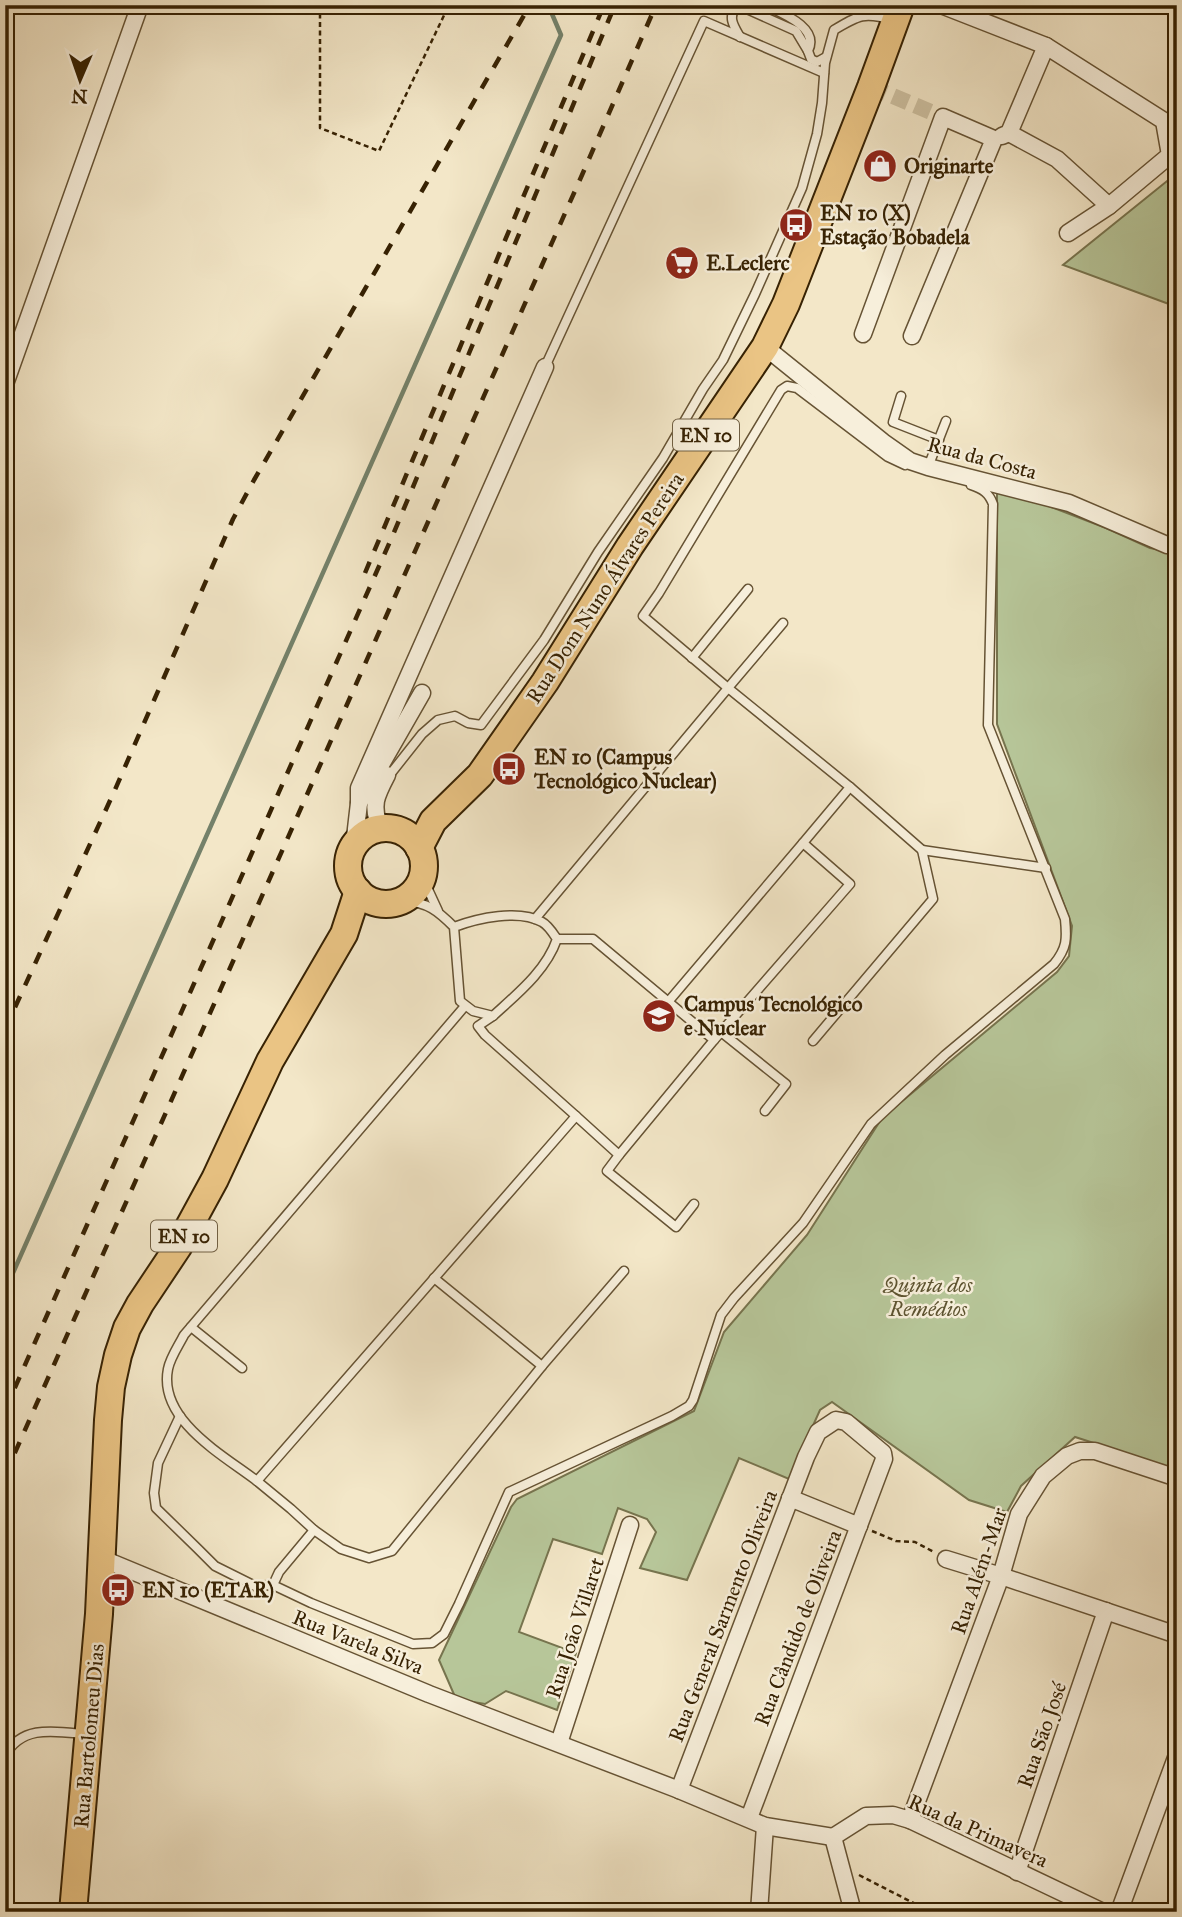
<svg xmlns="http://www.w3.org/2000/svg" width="1182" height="1917" viewBox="0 0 1182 1917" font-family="'IM FELL Great Primer',serif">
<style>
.green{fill:#b7c699;stroke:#77744e;stroke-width:2}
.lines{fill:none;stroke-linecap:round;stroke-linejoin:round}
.stream{stroke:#74816a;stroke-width:4.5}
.street-tunnel{stroke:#cdc0a1;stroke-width:16;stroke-dasharray:16 8;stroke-linecap:butt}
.lane-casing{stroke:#665334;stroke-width:11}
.street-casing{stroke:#665334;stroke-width:19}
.primary-casing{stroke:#372203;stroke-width:30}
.path{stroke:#372203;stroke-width:2.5;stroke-dasharray:5 3.5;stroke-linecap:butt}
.lane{stroke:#f7efdb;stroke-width:8}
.street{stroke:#f7efdb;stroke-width:16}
.primary{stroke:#eac484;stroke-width:26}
.rail{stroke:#372203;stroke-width:4.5;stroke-dasharray:12 12;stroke-linecap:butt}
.labels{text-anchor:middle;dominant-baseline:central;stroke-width:5;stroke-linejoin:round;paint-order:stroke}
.shield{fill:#f7efdb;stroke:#716044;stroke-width:2}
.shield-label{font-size:19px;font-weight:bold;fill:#372203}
.poi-label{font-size:21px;font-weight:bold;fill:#372203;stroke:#f7efdb;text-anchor:start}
.street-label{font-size:21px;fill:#372203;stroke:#f7efdb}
.park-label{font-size:21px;font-style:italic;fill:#5d5330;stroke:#f7efdb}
</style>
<rect width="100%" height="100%" fill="#f3e7c8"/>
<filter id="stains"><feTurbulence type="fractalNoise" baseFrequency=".00286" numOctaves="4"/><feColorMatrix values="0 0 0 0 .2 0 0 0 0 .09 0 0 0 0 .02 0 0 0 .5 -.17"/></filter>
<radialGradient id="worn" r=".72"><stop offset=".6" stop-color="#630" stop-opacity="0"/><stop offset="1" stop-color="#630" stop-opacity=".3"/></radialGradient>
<g class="green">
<path d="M1177,173V307L1063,265Z"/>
<path d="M997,492L1046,505L1106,528L1150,548L1177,553V1470L1075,1437L1021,1486L1007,1512L969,1500L832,1402L820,1410L789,1479L739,1458L687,1580L640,1568L656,1532L647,1519L618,1508L602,1554L553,1539L519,1632L576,1653L557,1710L506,1691L485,1704L456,1699L439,1660L511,1507L517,1499L694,1411L724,1332L807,1235L882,1118L1057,972L1069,956L1072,926L997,724Z"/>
</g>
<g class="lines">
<path class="stream" d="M5,1291L561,35L552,14"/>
<path class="street-tunnel" d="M871,87L943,117"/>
<g class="lane-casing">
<g id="lane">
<path d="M736,5C728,18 733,25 740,37"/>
<path d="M738,5L796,31L808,51"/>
<path d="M765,5C781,13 820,27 808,51L811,59L817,62L826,57"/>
<path d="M545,367L704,21L824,73"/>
<path d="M901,396L893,422L939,440"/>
<path d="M928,467L946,421"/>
<path d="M783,623L728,688L643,616L659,593L781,390L787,386L797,388L888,457L905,465"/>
<path d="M692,658L748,589"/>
<path d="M388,777L422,734L438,720L455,716L468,723L481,725L544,640L598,552L663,458L703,389L723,360L755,294L802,188L817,134L822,103L825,63L834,30C859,15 864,12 893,20"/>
<path d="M922,850L1046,868"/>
<path d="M424,865L426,885L438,911"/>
<path d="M403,900C428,903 437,910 454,927L460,1001L473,1011L493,1016C517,994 546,971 557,939C553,933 548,925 542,922C519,909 478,918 454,927"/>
<path d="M535,919L728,688L850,787L803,843"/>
<path d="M557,939H593L714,1040L619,1155L576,1116"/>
<path d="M668,1002L803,843L850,884L714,1040"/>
<path d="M465,1006L184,1335C179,1345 170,1358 168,1369C158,1420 223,1455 257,1481L576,1116L485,1035L478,1026L493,1016"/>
<path d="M721,1032L786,1084L765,1111"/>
<path d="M813,1041L933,899L922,850L850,787"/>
<path d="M619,1155L607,1171L676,1227L694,1204"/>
<path d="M434,1278L542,1366"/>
<path d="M191,1327L242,1368"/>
<path d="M180,1416L158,1463L154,1493L156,1508L198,1549L215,1566L255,1586L273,1585L311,1603L413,1644L432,1643L444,1634L459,1604L509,1492L672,1416L689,1406L693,1400L721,1315L734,1298L803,1223L871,1124L945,1055L1054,964C1067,948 1067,939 1065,919L988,725L993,504C989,493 983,489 971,485"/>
<path d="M257,1481L291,1509L314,1530L341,1549L369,1558L392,1551L542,1366L624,1271"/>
<path d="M273,1585L279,1572L314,1530"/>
<path d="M5,1756C21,1725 54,1731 83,1734"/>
</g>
</g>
<g class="street-casing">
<g id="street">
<path d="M941,5L1046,46L1164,121L1170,155L1109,206L1068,233"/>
<path d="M1009,133L1057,159L1109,206"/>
<path d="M1002,136L1009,133L1046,46"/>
<path d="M863,334L943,117L994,139L912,336"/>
<path d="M765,347L883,442L910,461L928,467L1069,503L1167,545L1177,546"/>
<path d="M5,384L140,5"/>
<path d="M359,803V788L545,367"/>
<path d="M380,828C371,805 376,796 387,775"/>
<path d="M354,846L359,803L422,693"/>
<path d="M790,1498L859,1526"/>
<path d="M103,1559L429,1694L679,1790L765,1826L833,1837L866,1816L893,1815L910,1820L1103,1912"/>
<path d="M946,1559L1001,1576L1177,1635"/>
<path d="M559,1743L630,1525"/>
<path d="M679,1790L806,1457L818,1432L836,1420L846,1422L883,1453L884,1459L749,1818"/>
<path d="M910,1820L1001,1576L1019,1514L1043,1476L1067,1456L1080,1451H1095L1177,1478"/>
<path d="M833,1837L853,1912"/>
<path d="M1017,1872L1106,1611"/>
<path d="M759,1912L765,1826"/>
<path d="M1119,1912L1177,1755"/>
</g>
</g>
<g class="primary-casing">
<g id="primary">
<circle cx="386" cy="866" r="38"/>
<path d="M419,848L433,821L480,775L545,682L630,546L765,347L786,304L871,87L901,5"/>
<path d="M73,1912L99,1614L108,1420L111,1387L118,1355L127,1328L140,1304L178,1247L215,1179L270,1061L344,934L358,891"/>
</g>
</g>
<g class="path">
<path d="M320,5V128L379,151L449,5"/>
<path d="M872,1531L896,1541L915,1542L934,1552"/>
<path d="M859,1875L931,1912"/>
</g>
<use href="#lane" class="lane"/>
<use href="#street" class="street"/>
<use href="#primary" class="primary"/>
<g class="rail">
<path d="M365,573L604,5"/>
<path d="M5,1029L114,792L233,519L254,480L530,5"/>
<path d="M5,1410L392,537L615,5"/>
<path d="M5,1475L582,175L656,5"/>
</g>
</g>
<defs>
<g id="shop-disc" transform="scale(1.75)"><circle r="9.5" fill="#8f2418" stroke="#f7efdb"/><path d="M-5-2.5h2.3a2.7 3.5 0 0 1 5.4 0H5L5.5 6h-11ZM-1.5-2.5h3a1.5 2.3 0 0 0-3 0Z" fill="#fff"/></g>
<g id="bus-disc" transform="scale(1.75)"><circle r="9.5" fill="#8f2418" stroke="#f7efdb"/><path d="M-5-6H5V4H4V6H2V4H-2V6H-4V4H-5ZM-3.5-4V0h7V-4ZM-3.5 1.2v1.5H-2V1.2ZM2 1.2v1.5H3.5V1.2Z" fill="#fff"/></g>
<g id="supermarket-disc" transform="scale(1.75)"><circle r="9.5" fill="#8f2418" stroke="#f7efdb"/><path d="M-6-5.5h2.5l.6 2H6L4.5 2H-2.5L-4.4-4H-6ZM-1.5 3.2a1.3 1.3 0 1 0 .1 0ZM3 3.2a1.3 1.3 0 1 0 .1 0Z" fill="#fff"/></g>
<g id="university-disc" transform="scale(1.75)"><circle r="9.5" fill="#8f2418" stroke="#f7efdb"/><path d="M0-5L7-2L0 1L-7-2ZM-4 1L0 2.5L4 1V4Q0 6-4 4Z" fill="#fff"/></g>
</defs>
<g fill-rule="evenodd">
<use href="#shop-disc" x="880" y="166"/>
<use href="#bus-disc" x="796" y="225"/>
<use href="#supermarket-disc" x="682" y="263"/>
<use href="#bus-disc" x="509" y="769"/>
<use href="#university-disc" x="659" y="1016"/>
<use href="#bus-disc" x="118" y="1590"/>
</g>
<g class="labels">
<g class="shield">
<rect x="673" y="419.5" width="66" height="31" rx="5"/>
<rect x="151" y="1220.5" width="66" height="31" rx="5"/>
</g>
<g class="shield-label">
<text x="706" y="435">EN 10</text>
<text x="184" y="1236">EN 10</text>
</g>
<g class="poi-label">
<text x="904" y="166">Originarte</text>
<text x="820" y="213">EN 10 (X)<tspan x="820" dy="24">Estação Bobadela</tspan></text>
<text x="706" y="263">E.Leclerc</text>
<text x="534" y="757">EN 10 (Campus<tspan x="534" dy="24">Tecnológico Nuclear)</tspan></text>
<text x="684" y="1004">Campus Tecnológico<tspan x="684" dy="24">e Nuclear</tspan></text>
<text x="142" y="1590">EN 10 (ETAR)</text>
</g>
<g class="street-label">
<text transform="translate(982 458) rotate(15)">Rua da Costa</text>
<text transform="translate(605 588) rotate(-57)">Rua Dom Nuno Álvares Pereira</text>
<text transform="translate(979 1571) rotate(-71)">Rua Além-Mar</text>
<text transform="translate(723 1616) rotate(-69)">Rua General Sarmento Oliveira</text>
<text transform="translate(575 1628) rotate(-72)">Rua João Villaret</text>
<text transform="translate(798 1628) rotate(-69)">Rua Cândido de Oliveira</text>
<text transform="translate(358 1642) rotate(22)">Rua Varela Silva</text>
<text transform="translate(1042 1735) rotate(-71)">Rua São José</text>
<text transform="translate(89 1736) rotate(-85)">Rua Bartolomeu Dias</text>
<text transform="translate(978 1831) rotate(24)">Rua da Primavera</text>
</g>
<g class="park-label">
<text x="928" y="1285">Quinta dos<tspan x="928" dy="24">Remédios</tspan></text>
</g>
</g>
<rect width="1182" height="1917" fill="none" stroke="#f3e7c8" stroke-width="28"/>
<rect x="7" y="7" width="1168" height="1903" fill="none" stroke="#372203" stroke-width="3.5"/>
<rect x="14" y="14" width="1154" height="1889" fill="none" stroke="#372203" stroke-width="2"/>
<g transform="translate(80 80) rotate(182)" stroke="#f7efdb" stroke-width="5" paint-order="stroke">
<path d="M0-5L12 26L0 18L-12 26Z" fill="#372203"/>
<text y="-10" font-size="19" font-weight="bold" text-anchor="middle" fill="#372203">N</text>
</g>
<rect width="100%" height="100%" filter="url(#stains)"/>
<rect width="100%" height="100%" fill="url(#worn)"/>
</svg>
